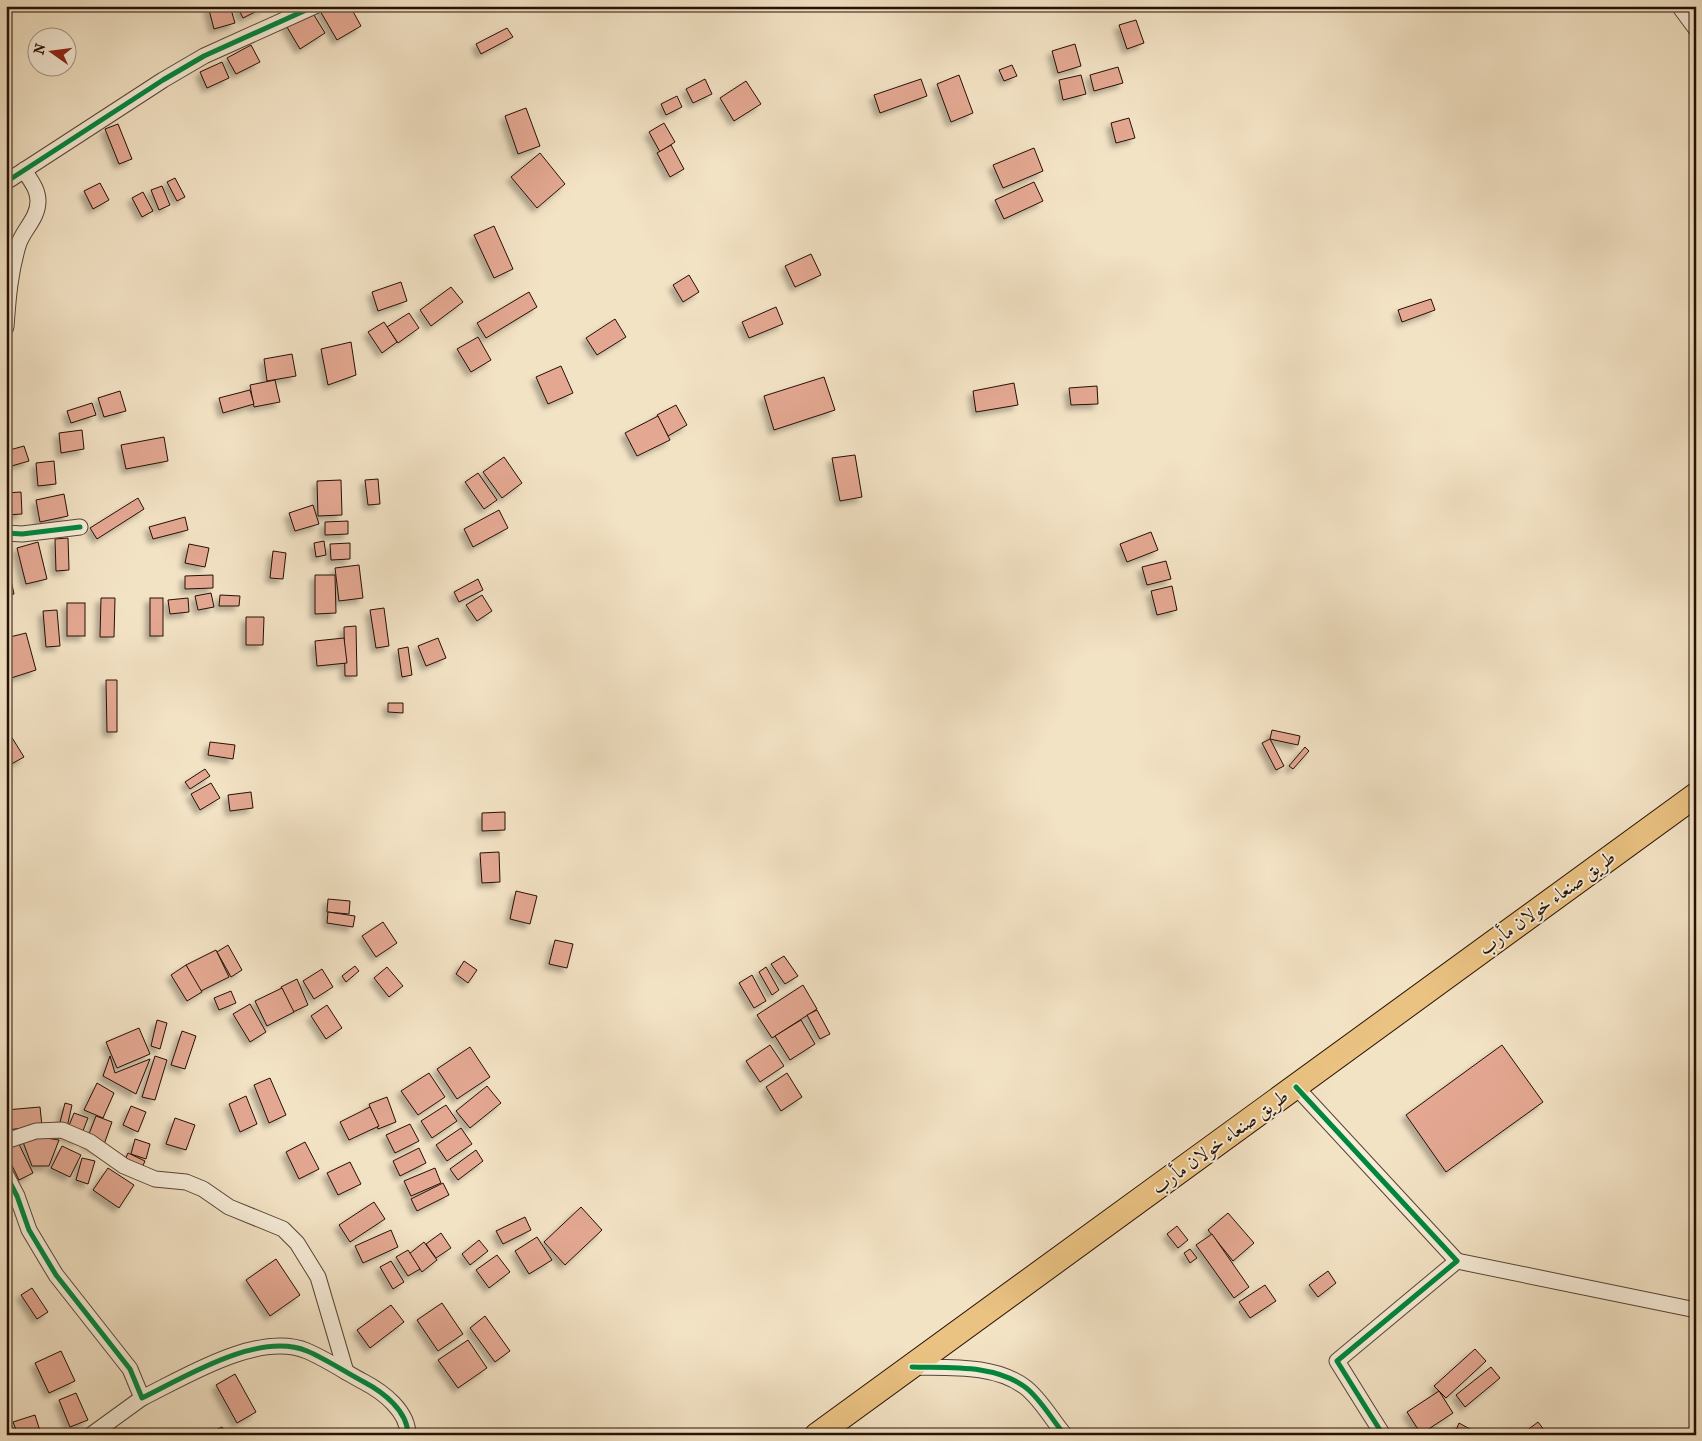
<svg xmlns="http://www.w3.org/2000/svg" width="1702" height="1441" viewBox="0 0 1702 1441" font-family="'IM FELL French Canon',Amiri,serif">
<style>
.building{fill:#e4a892;stroke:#261004;filter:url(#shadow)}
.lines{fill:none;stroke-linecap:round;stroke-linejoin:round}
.street-casing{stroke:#594534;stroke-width:17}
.primary-casing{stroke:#261004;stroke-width:26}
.street{stroke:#f7edd9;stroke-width:15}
.primary{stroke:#eac282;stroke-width:24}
.cycleway-casing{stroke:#f7edd9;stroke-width:8}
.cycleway{stroke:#00873e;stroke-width:5}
.labels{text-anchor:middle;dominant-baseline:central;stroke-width:4;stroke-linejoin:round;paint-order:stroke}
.street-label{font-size:19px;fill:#261004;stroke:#f7edd9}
</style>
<defs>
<filter id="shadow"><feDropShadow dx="-4.5" dy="4.5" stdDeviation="2.5" flood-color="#0004"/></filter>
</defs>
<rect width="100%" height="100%" fill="#f3e3c5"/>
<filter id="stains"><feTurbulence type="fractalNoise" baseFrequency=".004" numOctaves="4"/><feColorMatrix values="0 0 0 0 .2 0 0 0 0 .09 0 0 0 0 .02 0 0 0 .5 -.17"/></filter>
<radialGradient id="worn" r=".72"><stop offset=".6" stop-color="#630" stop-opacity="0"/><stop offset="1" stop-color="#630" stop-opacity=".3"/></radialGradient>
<g class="building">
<path d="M208,6H230L235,23L214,29Z"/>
<path d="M237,6H267L243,18Z"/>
<path d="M324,6H350L361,26L337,40L319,9Z"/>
<path d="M309,7L325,33L300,49L284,22Z"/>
<path d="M1136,20L1144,43L1127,49L1119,25Z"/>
<path d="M507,28L513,37L481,54L476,44Z"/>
<path d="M1075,44L1081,66L1058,73L1052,51Z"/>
<path d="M251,45L260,62L236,74L227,58Z"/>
<path d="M222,62L229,78L207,88L200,72Z"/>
<path d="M1012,65L1017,76L1004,81L999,70Z"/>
<path d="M1118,67L1123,83L1094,91L1090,75Z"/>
<path d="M959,75L973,113L951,122L937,84Z"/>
<path d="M1081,75L1086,94L1063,100L1059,80Z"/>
<path d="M705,79L712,94L693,103L686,89Z"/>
<path d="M921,79L927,96L880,113L874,95Z"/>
<path d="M746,81L761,104L734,121L720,98Z"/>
<path d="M677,96L682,107L666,115L661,104Z"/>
<path d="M526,108L540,146L518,154L505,116Z"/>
<path d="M1129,118L1135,138L1116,143L1111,123Z"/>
<path d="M664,123L675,142L660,152L649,132Z"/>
<path d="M118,124L132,159L119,164L105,129Z"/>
<path d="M671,145L684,169L670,177L657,153Z"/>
<path d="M1034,148L1043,171L1003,188L993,165Z"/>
<path d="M540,153L565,184L537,208L511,177Z"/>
<path d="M175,178L185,197L177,201L167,182Z"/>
<path d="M1034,182L1043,201L1004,219L995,200Z"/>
<path d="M100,183L109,200L93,209L84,191Z"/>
<path d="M162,186L170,205L159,210L151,190Z"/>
<path d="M143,192L153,211L142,217L132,198Z"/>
<path d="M494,226L513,269L494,278L474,235Z"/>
<path d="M811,254L821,275L795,287L785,266Z"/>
<path d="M689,275L699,292L683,302L673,285Z"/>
<path d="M401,282L407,301L378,311L372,292Z"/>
<path d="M451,287L463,302L431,326L420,310Z"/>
<path d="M529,292L537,307L486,338L477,323Z"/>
<path d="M1431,299L1435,310L1402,322L1398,310Z"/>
<path d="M776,307L783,324L749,338L742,322Z"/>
<path d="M409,313L419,328L398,343L387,327Z"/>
<path d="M615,319L626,337L597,355L586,338Z"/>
<path d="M384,322L397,342L382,353L368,332Z"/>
<path d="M478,337L491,360L471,372L457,349Z"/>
<path d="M351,342L356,375L328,385L321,349Z"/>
<path d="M292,354L296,376L267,381L264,359Z"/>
<path d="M561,366L573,393L548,404L536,377Z"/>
<path d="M824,377L835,410L774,430L764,396Z"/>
<path d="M275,380L280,402L254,407L250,385Z"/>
<path d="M1014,383L1018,405L976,412L973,391Z"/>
<path d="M1097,386L1098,404L1071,405L1069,388Z"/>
<path d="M250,390L254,404L223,413L219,398Z"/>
<path d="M120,391L126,411L104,417L98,398Z"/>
<path d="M92,403L96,415L71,423L67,411Z"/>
<path d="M676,405L687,425L668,436L657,415Z"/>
<path d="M658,416L670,440L637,456L625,433Z"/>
<path d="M82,430L84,449L61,453L59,433Z"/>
<path d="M164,437L168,461L126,469L121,445Z"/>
<path d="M24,446L29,461L8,467L6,451Z"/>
<path d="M855,455L862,497L840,501L832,458Z"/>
<path d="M504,457L522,483L502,498L483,472Z"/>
<path d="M54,461L56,484L38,486L36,463Z"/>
<path d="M478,473L497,500L484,509L465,482Z"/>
<path d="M378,479L380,504L368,505L365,480Z"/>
<path d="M341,480L342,515L318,516L317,481Z"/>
<path d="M21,492L22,514L6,515V493Z"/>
<path d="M64,494L68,516L40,522L36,500Z"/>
<path d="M138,498L144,509L97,539L90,528Z"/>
<path d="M313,505L319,524L295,531L289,513Z"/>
<path d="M499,510L508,528L473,547L464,529Z"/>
<path d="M185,517L188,530L153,539L149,527Z"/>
<path d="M348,521V534L325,535V522Z"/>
<path d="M1151,532L1158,550L1127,562L1120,544Z"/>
<path d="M68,538L69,570L56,571L55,539Z"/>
<path d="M324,541L326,555L316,557L314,543Z"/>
<path d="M38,542L47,579L26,584L17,548Z"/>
<path d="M350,543V559L331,560L330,544Z"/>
<path d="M189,544L209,548L205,567L185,563Z"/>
<path d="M273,551L286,553L283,579L270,578Z"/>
<path d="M6,558L14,594L6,596Z"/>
<path d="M1166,561L1171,579L1147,585L1142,567Z"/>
<path d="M359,565L363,598L339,601L335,568Z"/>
<path d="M213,575V588L185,589V576Z"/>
<path d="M315,575H335L336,613L315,614Z"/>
<path d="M478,579L483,590L459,602L454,592Z"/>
<path d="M1172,586L1177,610L1157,615L1151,591Z"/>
<path d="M211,593L214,607L198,610L195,596Z"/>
<path d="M220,595L240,596L239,606H219Z"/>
<path d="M482,595L492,611L477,621L466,605Z"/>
<path d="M101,598H115L114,637H100Z"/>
<rect x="150" y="598" width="13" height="38"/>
<path d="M188,598L189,612L170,614L168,600Z"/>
<rect x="67" y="603" width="18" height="33"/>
<path d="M384,608L389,646L376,648L370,610Z"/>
<path d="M57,610L60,646L46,647L43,611Z"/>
<path d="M246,617H264L263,645H246Z"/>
<path d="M356,626L357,676H345L344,627Z"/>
<path d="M26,633L36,670L8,679L6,638Z"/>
<path d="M344,638L347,663L317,666L315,641Z"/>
<path d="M438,638L446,658L426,666L418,646Z"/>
<path d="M408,647L412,675L402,677L398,649Z"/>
<path d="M106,680H117V732H107Z"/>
<path d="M388,703H403V713L388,712Z"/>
<path d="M6,728L24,757L6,767Z"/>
<path d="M1272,730L1300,736L1298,745L1270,739Z"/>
<path d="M1270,739L1284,766L1276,770L1262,743Z"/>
<path d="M210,742L235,745L233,759L208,755Z"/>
<path d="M1305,747L1309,751L1293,769L1289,766Z"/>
<path d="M205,769L210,776L190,789L185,782Z"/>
<path d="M211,783L220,798L200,810L191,794Z"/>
<path d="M251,792L253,808L230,811L228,795Z"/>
<path d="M505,812V830L482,831V813Z"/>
<path d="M499,852L500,882L482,883L480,853Z"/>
<path d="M516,891L537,896L530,924L510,919Z"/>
<path d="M328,899L350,901L349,914L327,912Z"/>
<path d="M328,912L355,916L353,927L327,923Z"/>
<path d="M383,922L397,943L376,957L362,936Z"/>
<path d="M555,940L573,944L567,968L549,964Z"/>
<path d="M228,945L242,970L231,977L217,952Z"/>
<path d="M216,950L229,977L199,992L186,965Z"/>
<path d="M784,956L798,976L785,984L771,964Z"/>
<path d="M464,961L477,970L468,983L456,974Z"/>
<path d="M186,965L202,992L187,1001L171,975Z"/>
<path d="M355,966L359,971L346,982L342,976Z"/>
<path d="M387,967L403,986L389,997L374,978Z"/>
<path d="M766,967L779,990L772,995L759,972Z"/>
<path d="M322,969L333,987L314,999L303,981Z"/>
<path d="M752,975L766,1001L754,1008L739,983Z"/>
<path d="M297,979L308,1005L293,1012L281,987Z"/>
<path d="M803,985L817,1009L772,1038L757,1015Z"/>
<path d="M282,988L294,1012L267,1026L255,1001Z"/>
<path d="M231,991L236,1003L219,1010L214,998Z"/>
<path d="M250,1004L266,1032L250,1042L233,1014Z"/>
<path d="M327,1005L342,1028L326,1039L311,1016Z"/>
<path d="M817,1010L830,1034L820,1039L807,1015Z"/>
<path d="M157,1020L167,1023L160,1049L151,1046Z"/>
<path d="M801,1020L815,1044L790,1060L775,1036Z"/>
<path d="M139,1028L150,1054L117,1068L106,1042Z"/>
<path d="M182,1031L196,1036L185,1069L171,1065Z"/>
<path d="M770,1045L784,1066L760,1082L746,1061Z"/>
<path d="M1502,1045L1543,1102L1446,1172L1406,1115Z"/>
<path d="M470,1047L490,1077L457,1099L437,1069Z"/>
<path d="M110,1056L115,1073L150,1059L136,1094L103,1076Z"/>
<path d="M155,1056L167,1060L155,1100L142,1097Z"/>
<path d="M429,1073L445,1097L418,1115L401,1091Z"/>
<path d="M787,1073L802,1097L781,1111L766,1087Z"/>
<path d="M270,1078L286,1115L269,1123L254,1085Z"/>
<path d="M97,1083L114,1093L103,1118L84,1110Z"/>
<path d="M487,1086L501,1103L470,1128L456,1111Z"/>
<path d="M246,1096L257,1124L240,1132L229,1104Z"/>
<path d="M387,1097L396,1122L378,1129L369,1104Z"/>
<path d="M65,1103L72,1105L65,1136L57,1134Z"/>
<path d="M446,1105L457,1121L432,1138L421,1121Z"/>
<path d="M131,1106L146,1112L138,1132L123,1125Z"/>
<path d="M40,1107L42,1126L6,1130V1110Z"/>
<path d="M370,1107L379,1126L349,1140L340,1122Z"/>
<path d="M74,1113L88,1118L79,1141L65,1136Z"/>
<path d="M96,1116L112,1122L102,1150L85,1144Z"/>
<path d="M175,1118L195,1125L186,1150L166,1144Z"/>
<path d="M410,1124L419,1141L395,1153L386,1135Z"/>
<path d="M461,1128L472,1144L447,1161L436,1145Z"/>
<path d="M14,1134L33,1173L19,1180L6,1153V1137Z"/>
<path d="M20,1134L59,1140L49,1166H32Z"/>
<path d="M135,1139L150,1144L146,1159L131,1154Z"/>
<path d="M305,1142L319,1169L299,1179L286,1152Z"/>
<path d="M62,1146L81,1155L70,1177L51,1168Z"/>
<path d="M419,1148L426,1163L400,1176L393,1161Z"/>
<path d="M476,1150L483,1161L458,1180L450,1169Z"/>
<path d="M128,1153L145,1161L141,1170L124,1162Z"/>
<path d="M82,1158L95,1161L88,1184L76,1180Z"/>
<path d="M350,1162L361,1184L338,1195L327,1173Z"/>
<path d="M108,1168L134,1185L119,1208L93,1190Z"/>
<path d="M435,1168L441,1183L411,1196L404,1181Z"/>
<path d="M443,1183L449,1195L417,1211L411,1199Z"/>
<path d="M374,1202L385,1219L350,1242L339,1225Z"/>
<path d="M581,1207L602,1230L565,1265L544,1242Z"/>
<path d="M1228,1213L1254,1243L1233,1261L1208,1230Z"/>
<path d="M525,1217L531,1230L503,1244L496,1231Z"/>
<path d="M1177,1226L1188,1240L1178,1248L1167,1234Z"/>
<path d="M391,1230L398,1247L363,1263L355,1246Z"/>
<path d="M441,1233L451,1248L436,1258L426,1244Z"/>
<path d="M1212,1234L1249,1287L1234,1298L1196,1245Z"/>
<path d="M537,1237L552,1260L529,1274L515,1251Z"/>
<path d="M479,1240L488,1251L470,1265L462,1254Z"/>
<path d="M424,1242L437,1260L422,1272L409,1254Z"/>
<path d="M1190,1249L1197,1258L1190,1263L1184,1253Z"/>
<path d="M408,1250L420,1269L408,1276L396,1257Z"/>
<path d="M497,1255L510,1272L489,1288L476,1270Z"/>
<path d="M276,1259L300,1295L270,1316L246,1280Z"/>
<path d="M391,1261L404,1282L393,1289L380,1267Z"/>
<path d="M1328,1271L1336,1283L1318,1297L1309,1285Z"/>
<path d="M1265,1285L1276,1301L1250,1318L1239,1302Z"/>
<path d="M32,1288L48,1312L37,1319L21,1295Z"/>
<path d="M442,1303L463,1334L438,1351L417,1320Z"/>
<path d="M391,1305L404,1322L370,1348L357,1330Z"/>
<path d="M485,1316L510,1351L495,1362L470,1328Z"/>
<path d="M468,1340L487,1368L458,1388L438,1360Z"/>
<path d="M1475,1349L1486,1361L1446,1398L1434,1386Z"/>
<path d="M61,1351L75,1381L49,1393L35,1363Z"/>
<path d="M1491,1367L1500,1378L1465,1407L1456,1395Z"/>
<path d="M235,1374L256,1412L237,1423L216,1385Z"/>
<path d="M1439,1391L1453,1413L1421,1434L1407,1412Z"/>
<path d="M76,1393L88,1420L70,1427L59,1400Z"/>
<path d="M35,1415L40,1431L18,1435L13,1422Z"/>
<path d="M1538,1422L1548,1435H1521Z"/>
<path d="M1459,1423L1481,1435H1454Z"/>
<path d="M222,1427L226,1435H205Z"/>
</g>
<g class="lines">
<g class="street-casing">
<g id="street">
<path d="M1679,6L1696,29"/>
<path d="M6,182L163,80L204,56L315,6"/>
<path d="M6,327C8,299 10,271 19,243C24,229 38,218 38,201C38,189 30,180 24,170"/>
<path d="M6,533L22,534L80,527"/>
<path d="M1296,1087L1457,1261L1337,1361L1383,1435"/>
<path d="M6,1141L36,1131L62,1130L90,1142L124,1166L155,1179L186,1182L203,1189L229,1207L283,1229L297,1243L318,1277L346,1372"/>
<path d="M6,1175L17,1196L29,1230L56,1275L130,1369L142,1398C185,1377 258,1331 307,1351C326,1359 345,1372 364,1382C383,1392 408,1411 408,1435"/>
<path d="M1457,1261L1696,1310"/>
<path d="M912,1367C949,1368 994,1364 1025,1387C1040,1398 1052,1420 1065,1435"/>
<path d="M91,1435L142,1398"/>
</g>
</g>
<g class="primary-casing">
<path id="primary" d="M817,1435L1696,795"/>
</g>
<use href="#street" class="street"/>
<use href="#primary" class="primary"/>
<g class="cycleway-casing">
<g id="cycleway">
<path d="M6,182L163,80L204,56L315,6"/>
<path d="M6,533L22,534L80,527"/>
<path d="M1296,1087L1457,1261L1337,1361L1383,1435"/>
<path d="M6,1175L17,1196L29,1230L56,1275L130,1369L142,1398C185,1377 258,1331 307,1351C326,1359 345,1372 364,1382C383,1392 408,1411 408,1435"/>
<path d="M912,1367C949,1368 994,1364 1025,1387C1040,1398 1052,1420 1065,1435"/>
</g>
</g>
<use href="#cycleway" class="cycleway"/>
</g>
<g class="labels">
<g class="street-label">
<text transform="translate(1547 903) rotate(-36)">طريق صنعاء خولان مأرب</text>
<text transform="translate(1220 1142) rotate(-36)">طريق صنعاء خولان مأرب</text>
</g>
</g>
<rect width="1702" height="1441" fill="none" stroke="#f3e3c5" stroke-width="25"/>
<rect x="8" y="8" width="1687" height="1426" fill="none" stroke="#261004" stroke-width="2.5"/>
<rect x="12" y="12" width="1677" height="1416" fill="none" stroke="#261004"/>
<g transform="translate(52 52) rotate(284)"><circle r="24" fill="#f7edd9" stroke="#a39584"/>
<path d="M0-4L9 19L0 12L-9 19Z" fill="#8f2418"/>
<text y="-8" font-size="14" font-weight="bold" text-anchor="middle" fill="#261004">N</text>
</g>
<rect width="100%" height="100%" filter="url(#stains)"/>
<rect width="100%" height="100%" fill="url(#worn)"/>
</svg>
